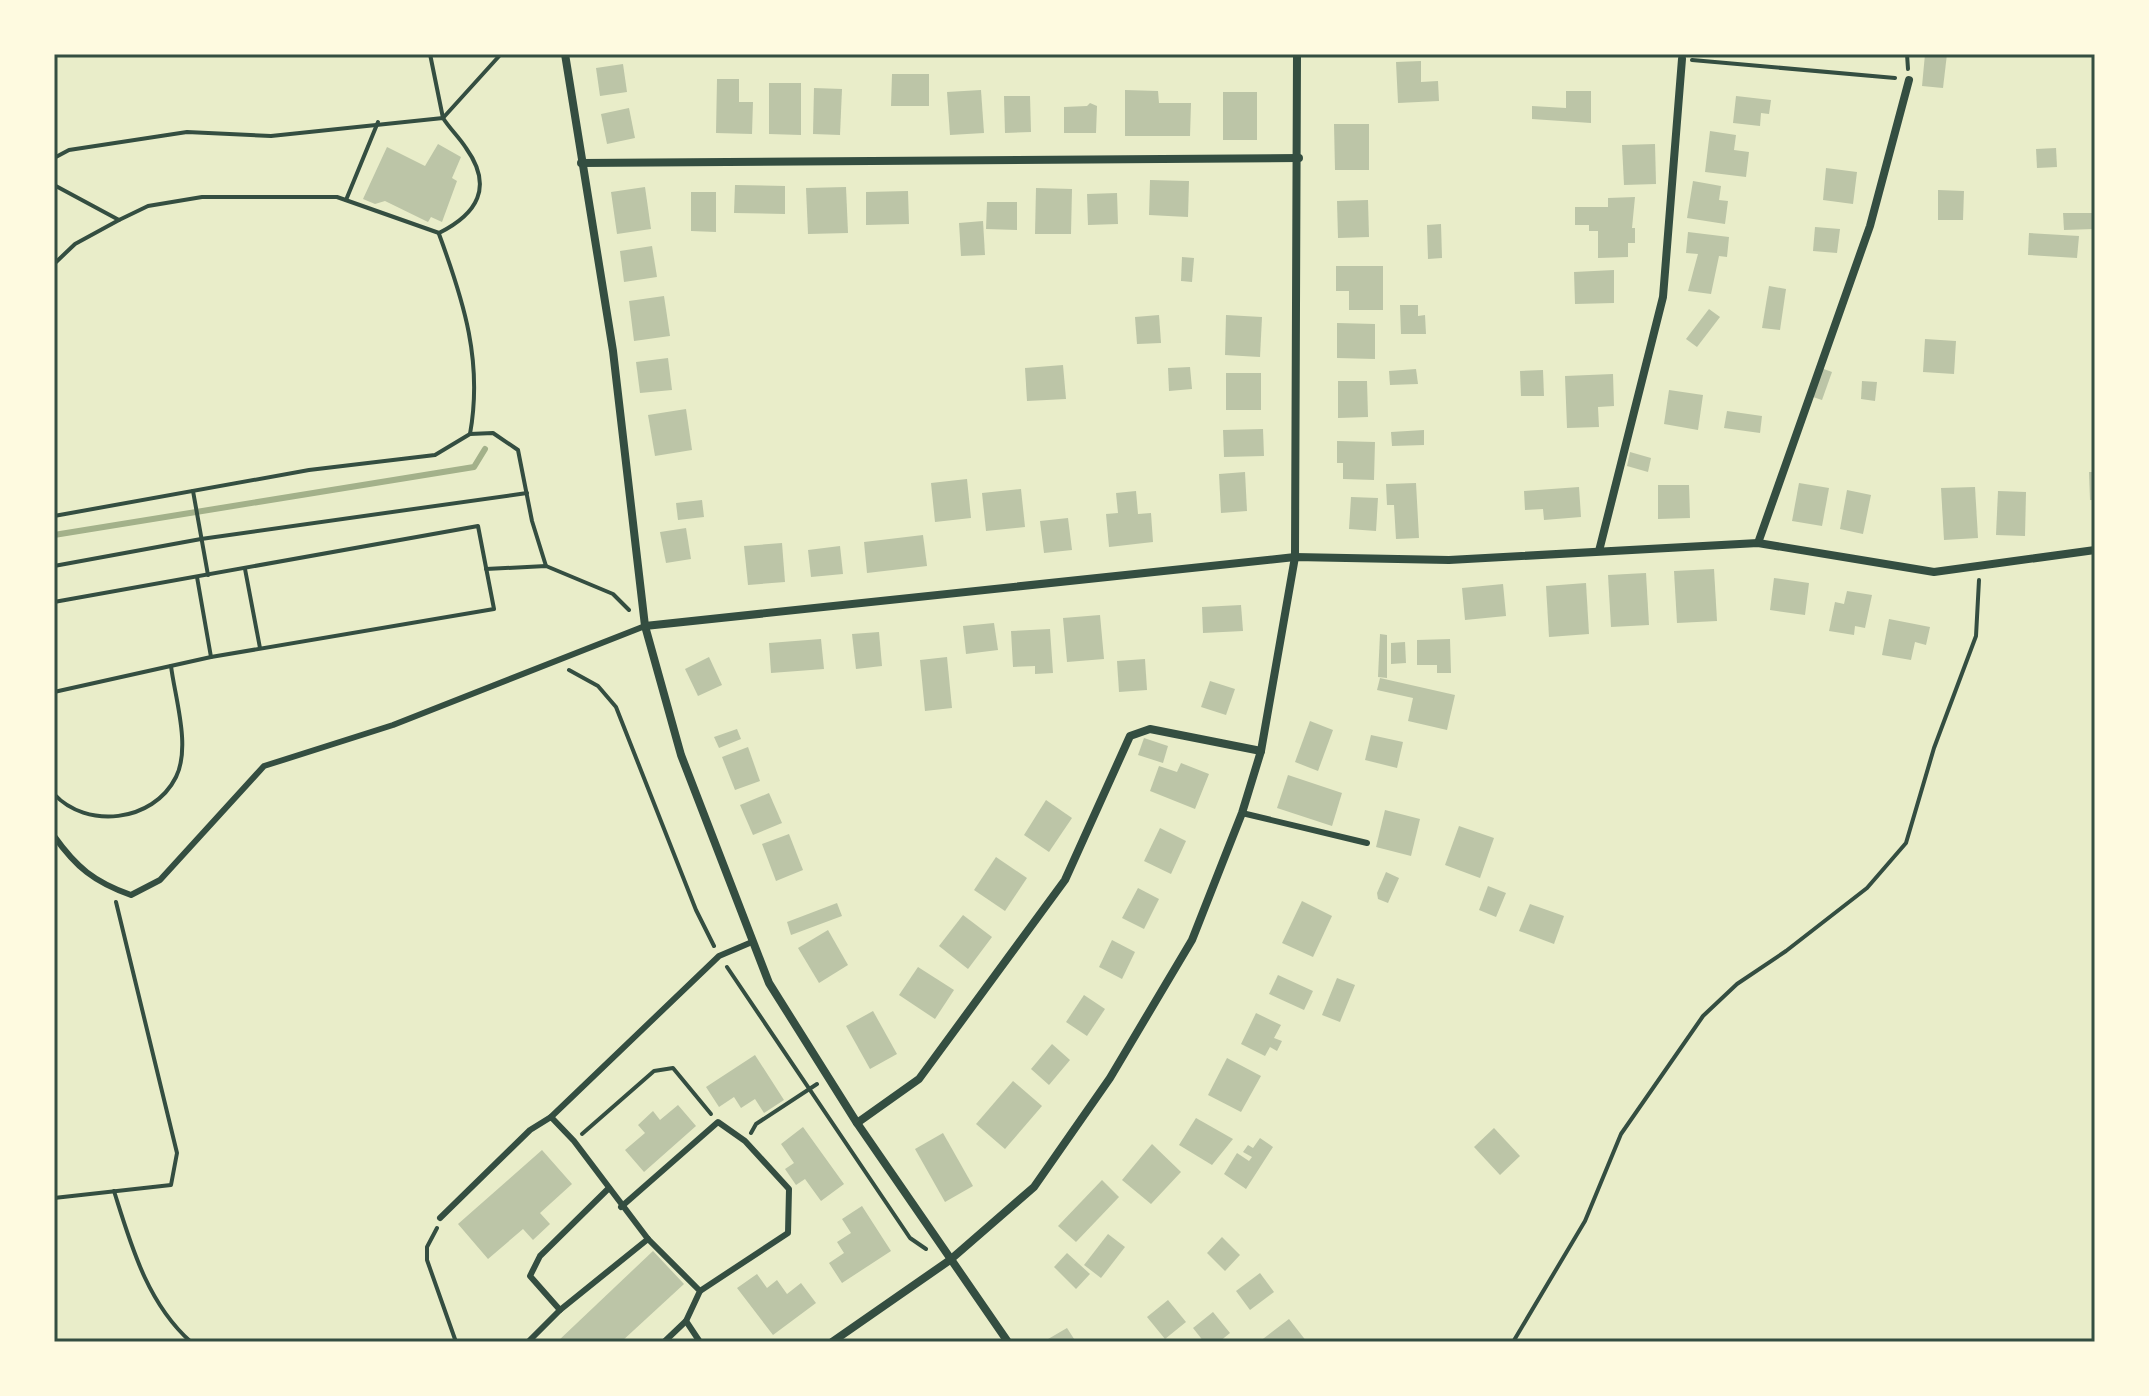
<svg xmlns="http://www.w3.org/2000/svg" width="2149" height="1396" viewBox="0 0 2149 1396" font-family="'IBM Plex Serif',serif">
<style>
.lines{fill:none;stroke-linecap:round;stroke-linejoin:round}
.stream{stroke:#a3b18a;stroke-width:6}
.building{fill:#bcc5a7}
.path{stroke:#344e41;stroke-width:4}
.service{stroke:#344e41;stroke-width:6}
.minor{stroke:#344e41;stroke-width:8}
.neatline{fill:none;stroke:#344e41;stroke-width:3}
</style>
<rect width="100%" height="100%" fill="#e9edc9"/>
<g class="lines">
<path class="stream" d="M54,535L474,467L485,449"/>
</g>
<g class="building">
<path d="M1925,54H1947L1943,88L1922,86Z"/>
<path d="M1421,61V82L1438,81L1439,101L1398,103L1396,62Z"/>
<path d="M623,64L627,92L600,96L596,68Z"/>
<path d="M892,74H929V106H891Z"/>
<path d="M717,79H739V102H753L752,134L716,133Z"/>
<path d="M769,83H801V135L769,134Z"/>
<path d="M814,88L842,89L840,135L813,134Z"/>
<path d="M981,90L984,133L950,135L947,92Z"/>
<path d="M1125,90L1158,91L1159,103H1191L1190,136H1125Z"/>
<path d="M1566,91H1591V123L1532,119V106L1566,108Z"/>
<rect x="1223" y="92" width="34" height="48"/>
<path d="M1004,96H1030L1031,132L1005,133Z"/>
<path d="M1736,96L1771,100L1769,114L1761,113L1760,126L1733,123Z"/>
<path d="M1090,103L1097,106L1096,133H1064V107L1087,106Z"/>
<path d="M629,108L635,138L607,144L601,114Z"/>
<path d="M1334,124H1369V170H1335Z"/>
<path d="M1710,131L1736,135L1734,150L1749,152L1746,177L1705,172Z"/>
<path d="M438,144L461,157L452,178L457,181L442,222L431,217L428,222L385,201L375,204L363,199L387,147L425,166Z"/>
<path d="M1655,144L1656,184L1624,185L1622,145Z"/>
<path d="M2056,148L2057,167L2037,168L2036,149Z"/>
<path d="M1826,168L1857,172L1853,204L1823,200Z"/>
<path d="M1150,180L1189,181L1188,217L1149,215Z"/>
<path d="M1693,181L1721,186L1719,200L1728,201L1725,224L1687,218Z"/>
<path d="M735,185L785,186V214L734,213Z"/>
<path d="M645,187L651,229L617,234L611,192Z"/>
<path d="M846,187L848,233L808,234L806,188Z"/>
<path d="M1036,188L1072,189L1071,234H1035Z"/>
<path d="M1938,190L1964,191L1963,220H1938Z"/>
<path d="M908,191L909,224L866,225V192Z"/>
<path d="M691,192H716V232L691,231Z"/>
<path d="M1117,193L1118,224L1088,225L1087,194Z"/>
<path d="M1635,197L1632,228H1635V243H1628V257L1598,258V231H1589V225H1575V207H1608V198Z"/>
<path d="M1368,200L1369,237L1338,238L1337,201Z"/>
<path d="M987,202H1017V230L986,229Z"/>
<path d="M2063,213H2094V229L2064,230Z"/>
<path d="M983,221L985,255L961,256L959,223Z"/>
<path d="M1441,224L1442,258L1428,259L1427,225Z"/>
<path d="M1815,227L1840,229L1837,253L1813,251Z"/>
<path d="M1688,232L1729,237L1727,257L1719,256L1711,294L1688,291L1698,254L1686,253Z"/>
<path d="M2029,233L2079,236L2077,258L2028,255Z"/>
<path d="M652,246L657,277L624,282L620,251Z"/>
<path d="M1182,257L1194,258L1192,282L1181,281Z"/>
<path d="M1336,266H1383V310H1349V291H1336Z"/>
<path d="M1614,270V303L1575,304L1574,272Z"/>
<path d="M1769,286L1786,289L1780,330L1762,328Z"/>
<path d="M664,296L670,336L634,341L629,301Z"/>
<path d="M1400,305H1418V316L1425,315L1426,334H1401Z"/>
<path d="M1709,309L1720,317L1697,347L1686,339Z"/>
<path d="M1159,315L1161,343L1137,344L1135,317Z"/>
<path d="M1226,315L1262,317L1260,357L1225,355Z"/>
<path d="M1337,323L1375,324V359L1337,358Z"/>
<path d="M1925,339L1956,341L1954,374L1923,372Z"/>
<path d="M668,358L672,390L640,393L636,362Z"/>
<path d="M1063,365L1066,399L1027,401L1025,368Z"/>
<path d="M1190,367L1192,389L1169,391L1168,368Z"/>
<path d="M1821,368L1832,372L1822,400L1810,396Z"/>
<path d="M1416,369L1418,384L1390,385L1389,371Z"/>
<path d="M1543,370L1544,396H1521L1520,371Z"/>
<rect x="1226" y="373" width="35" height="37"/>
<path d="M1613,374L1614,406L1598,407L1599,427L1567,428L1565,376Z"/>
<path d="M1338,381H1367L1368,417L1338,418Z"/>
<path d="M1862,381L1877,382L1875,401L1861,399Z"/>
<path d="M1669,390L1703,395L1698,430L1664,424Z"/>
<path d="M686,409L692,450L655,456L648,415Z"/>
<path d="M1727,411L1762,416L1760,433L1724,428Z"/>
<path d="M1263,429L1264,456L1224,457L1223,430Z"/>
<path d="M1424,430V445L1392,446L1391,432Z"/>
<path d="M1337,441L1375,442L1374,480L1343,479V463H1337Z"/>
<path d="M1630,452L1651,458L1648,472L1627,466Z"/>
<path d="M1245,472L1247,511L1221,513L1219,474Z"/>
<path d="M2089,472H2095V500H2090Z"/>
<path d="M967,479L971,518L935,522L931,483Z"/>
<path d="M1416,483L1419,538L1396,539L1394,505H1387L1386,484Z"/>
<path d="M1799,483L1829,488L1822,526L1792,521Z"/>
<path d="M1658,485H1689L1690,518L1658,519Z"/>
<path d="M1579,487L1581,517L1544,520L1543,509L1525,510L1524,491Z"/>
<path d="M1975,487L1978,538L1944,540L1941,488Z"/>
<path d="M1021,489L1025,527L986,531L982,493Z"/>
<path d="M1847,490L1871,495L1863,534L1840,529Z"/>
<path d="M1136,491L1138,514L1151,513L1153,542L1109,547L1106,514L1118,513L1116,493Z"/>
<path d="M1998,491L2026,492L2025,536L1996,535Z"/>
<path d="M1351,497L1378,498L1376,531L1349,529Z"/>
<path d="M702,500L704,517L678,520L676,503Z"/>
<path d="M1068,518L1072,550L1044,553L1040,521Z"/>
<path d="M686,528L691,559L666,563L660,532Z"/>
<path d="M923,535L927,566L867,573L864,542Z"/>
<path d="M782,543L785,582L748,585L744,546Z"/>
<path d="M840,546L843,574L811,577L808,550Z"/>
<path d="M1714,569L1717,621L1677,623L1674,571Z"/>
<path d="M1646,573L1649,625L1611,627L1608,575Z"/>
<path d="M1774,578L1809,583L1805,615L1770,610Z"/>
<path d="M1586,583L1589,634L1549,637L1546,586Z"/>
<path d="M1503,584L1506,616L1465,620L1462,588Z"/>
<path d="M1847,591L1872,595L1865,628L1855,626L1854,635L1829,631L1835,602L1844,604Z"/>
<path d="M1241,605L1243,631L1203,633L1202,607Z"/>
<path d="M1100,615L1104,659L1067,662L1063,618Z"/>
<path d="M1889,619L1930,627L1926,645L1915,642L1911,660L1882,655Z"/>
<path d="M994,623L998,650L966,654L963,626Z"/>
<path d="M1050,629L1053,673L1035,674V666L1013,667L1011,631Z"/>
<path d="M879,632L882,666L856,669L852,634Z"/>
<path d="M1380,634L1387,635V678L1378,677Z"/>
<path d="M821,639L824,669L771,673L769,643Z"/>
<path d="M1450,639L1451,673H1437V665H1417V640Z"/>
<path d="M1405,642L1406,663L1391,664V643Z"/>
<path d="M709,657L722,685L698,696L685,669Z"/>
<path d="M947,657L952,708L925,711L920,660Z"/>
<path d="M1145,659L1147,690L1119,692L1117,661Z"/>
<path d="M1380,678L1455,695L1447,730L1408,721L1413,698L1377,690Z"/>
<path d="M1210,681L1235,689L1226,715L1201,707Z"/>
<path d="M1310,721L1333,730L1318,771L1295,762Z"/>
<path d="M737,729L741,739L719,748L714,737Z"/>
<path d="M1371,735L1403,742L1397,768L1365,760Z"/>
<path d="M1144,738L1168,746L1163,763L1138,755Z"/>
<path d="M748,747L760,781L735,790L722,757Z"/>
<path d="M1181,763L1209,774L1195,809L1150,791L1159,766L1177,772Z"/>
<path d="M1288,775L1342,793L1332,826L1277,808Z"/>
<path d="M769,793L782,823L753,835L740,805Z"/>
<path d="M1046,800L1072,818L1049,852L1024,835Z"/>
<path d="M1385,810L1420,819L1411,856L1376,847Z"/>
<path d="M1459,826L1494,838L1480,878L1445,865Z"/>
<path d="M1160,828L1186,841L1171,874L1144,861Z"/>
<path d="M789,834L803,870L776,881L762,844Z"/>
<path d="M996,857L1027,878L1005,911L974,890Z"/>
<path d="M1386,872L1399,878L1388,903L1378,899L1377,893Z"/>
<path d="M1488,886L1506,893L1496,917L1479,910Z"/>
<path d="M1138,888L1159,899L1144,929L1122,918Z"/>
<path d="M1302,901L1332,916L1313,957L1282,943Z"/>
<path d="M837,903L842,916L791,935L787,922Z"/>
<path d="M1530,904L1564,916L1554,944L1519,931Z"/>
<path d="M963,915L992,937L968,969L939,946Z"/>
<path d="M828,930L848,965L819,983L798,948Z"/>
<path d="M1112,940L1135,952L1122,979L1099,967Z"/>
<path d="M918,967L954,990L935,1019L899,995Z"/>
<path d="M1278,975L1313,991L1304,1010L1269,994Z"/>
<path d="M1337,978L1355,985L1340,1022L1322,1015Z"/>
<path d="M1084,995L1105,1009L1087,1036L1066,1022Z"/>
<path d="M873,1011L897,1054L870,1069L846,1026Z"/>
<path d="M1256,1013L1281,1025L1274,1038L1282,1041L1277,1051L1270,1047L1265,1056L1241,1044Z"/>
<path d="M1052,1044L1070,1060L1049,1085L1031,1069Z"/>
<path d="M755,1055L784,1100L764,1113L755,1099L741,1108L734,1097L719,1107L706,1087Z"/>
<path d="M1227,1058L1261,1076L1241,1112L1208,1095Z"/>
<path d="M1013,1081L1042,1106L1005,1149L976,1124Z"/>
<path d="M678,1105L696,1126L644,1172L625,1150L645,1133L638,1125L653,1111L660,1120Z"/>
<path d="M1196,1118L1233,1139L1212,1165L1179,1145Z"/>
<path d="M803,1127L844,1184L821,1201L805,1179L796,1185L785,1169L794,1163L781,1144Z"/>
<path d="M1494,1128L1520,1156L1500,1175L1474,1147Z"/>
<path d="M943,1133L973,1186L945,1202L915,1149Z"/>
<path d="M1260,1138L1273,1147L1246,1189L1224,1174L1237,1153L1249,1161L1252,1157L1243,1152L1248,1145L1253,1148Z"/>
<path d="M1152,1144L1181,1172L1151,1204L1122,1180Z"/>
<path d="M542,1150L572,1184L540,1213L550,1224L533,1240L523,1229L488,1259L458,1224Z"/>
<path d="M1102,1180L1119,1197L1076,1242L1058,1226Z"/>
<path d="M862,1206L891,1251L842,1283L829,1263L844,1253L837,1242L851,1233L842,1219Z"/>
<path d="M1108,1234L1125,1247L1101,1278L1084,1265Z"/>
<path d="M1222,1237L1240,1255L1225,1271L1207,1253Z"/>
<path d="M653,1251L684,1284L621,1342H557Z"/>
<path d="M1067,1253L1090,1274L1076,1289L1054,1267Z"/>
<path d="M1260,1273L1274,1292L1250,1310L1236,1291Z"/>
<path d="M757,1274L767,1288L777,1280L787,1294L801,1283L816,1303L773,1335L737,1288Z"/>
<path d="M1168,1300L1186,1322L1165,1339L1147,1317Z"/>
<path d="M1213,1312L1230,1333L1219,1342H1204L1193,1328Z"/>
<path d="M1289,1319L1307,1342H1259Z"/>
<path d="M1067,1328L1076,1342H1043Z"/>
</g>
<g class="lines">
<g class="path">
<path d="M430,54L443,118L501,54"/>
<path d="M1907,54L1908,69"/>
<path d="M1692,60L1895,78"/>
<path d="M54,158L69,150L187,132L271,136L443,118C450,129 459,137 466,148C494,187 477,214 439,233L337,197H202L148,206L119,220L54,185"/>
<path d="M346,200L378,122"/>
<path d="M439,234C464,302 483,362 470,434"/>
<path d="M54,264L75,244L119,220"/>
<path d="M193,491L208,575"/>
<path d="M54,516L309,470L435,455L470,434L493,433L518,450L532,521L546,566"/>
<path d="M54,566L201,539L527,493"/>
<path d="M245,569L260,648"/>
<path d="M486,569L546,566L613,594L629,610"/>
<path d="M197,577L211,657"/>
<path d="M54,602L478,526L494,609L211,657L54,692"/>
<path d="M569,670L598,686L616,707L696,910L714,946"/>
<path d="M54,794C86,829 153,823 176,777C191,747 175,698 171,666"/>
<path d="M727,967L910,1238L926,1249"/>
<path d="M751,1133L756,1124L817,1084"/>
<path d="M582,1134L654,1071L673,1068L711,1114"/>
<path d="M114,1191C131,1245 147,1303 191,1342"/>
<path d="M54,1198L171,1185L177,1153L116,902"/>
<path d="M437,1228L427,1247V1260L456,1342"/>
<path d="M1513,1342L1585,1221L1621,1134L1703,1016L1737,984L1786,951L1867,888L1906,843L1934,748L1976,636L1979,580"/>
</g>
<g class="service">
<path d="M1242,813L1367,843"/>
<path d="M54,836C76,867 94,882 131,895L160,880L264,766L393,725L645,626"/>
<path d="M551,1117L719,956L752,942"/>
<path d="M621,1207L718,1122L745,1141L789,1189L788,1233L700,1291"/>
<path d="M440,1218L530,1130L551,1117L574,1141L648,1239L700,1291L686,1321L664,1342"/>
<path d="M560,1310L530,1276L540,1256L609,1188"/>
<path d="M686,1321L700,1342"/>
<path d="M528,1342L560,1310L648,1239"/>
</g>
<g class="minor">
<path d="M565,54L613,351L645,626L681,755L769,983L857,1123L1008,1342"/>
<path d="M581,163L1299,158"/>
<path d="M1758,543L1870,226L1909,80"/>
<path d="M1599,551L1663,297L1682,59"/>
<path d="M645,626L1295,557L1449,560L1758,543L1934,572L2095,550"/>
<path d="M857,1123L919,1079L1065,880L1130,736L1150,729L1261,751"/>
<path d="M832,1342L950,1260L1034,1187L1110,1078L1192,940L1242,813L1261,751L1295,557L1297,54"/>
</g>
</g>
<rect width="2149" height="1396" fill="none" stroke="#fefae0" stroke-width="112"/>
<rect x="56" y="56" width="2037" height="1284" class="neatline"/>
</svg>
